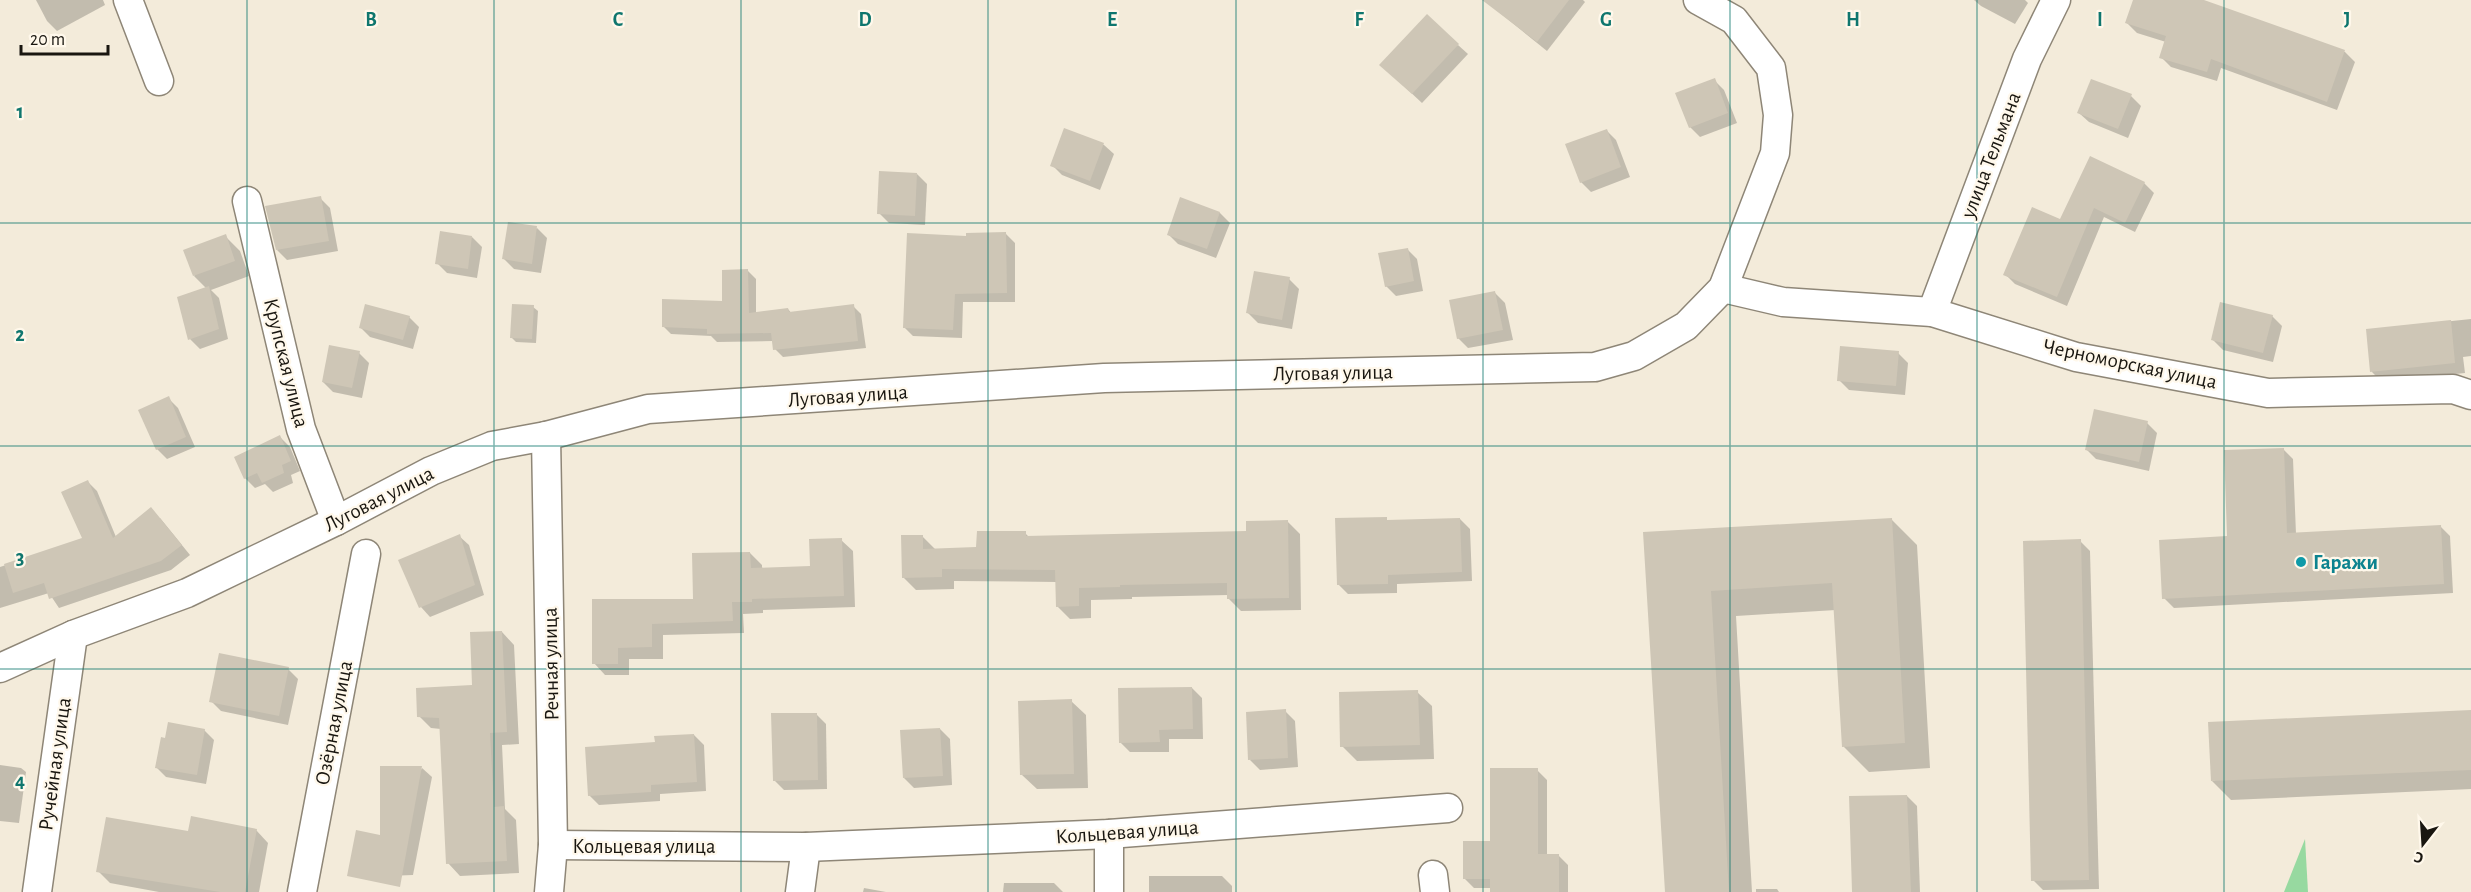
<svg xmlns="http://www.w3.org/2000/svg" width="2471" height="892" viewBox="0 0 2471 892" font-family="'Alegreya Sans',sans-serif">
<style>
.green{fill:#97d9a0}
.shadow{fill:#0003}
.building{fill:#cec6b6}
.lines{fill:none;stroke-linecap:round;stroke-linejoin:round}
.minor-casing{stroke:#8e8677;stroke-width:31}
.minor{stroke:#fff;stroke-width:28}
.grid{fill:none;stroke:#0f766e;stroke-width:1.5;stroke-opacity:0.55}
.culture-dot{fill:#0f9aa8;stroke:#fff8eb;stroke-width:2}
.labels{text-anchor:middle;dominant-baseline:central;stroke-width:4.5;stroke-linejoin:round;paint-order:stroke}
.street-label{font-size:21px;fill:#191610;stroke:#fff8eb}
.culture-label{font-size:21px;font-weight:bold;fill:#0d838f;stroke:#fff8eb;text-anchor:start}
.grid-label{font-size:20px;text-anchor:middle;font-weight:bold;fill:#0f766e;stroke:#fff8eb;stroke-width:4.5;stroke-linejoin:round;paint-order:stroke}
</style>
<rect width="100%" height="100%" fill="#f3ebda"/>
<path class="green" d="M2305,839L2308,892H2284Z"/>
<g class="shadow">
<path d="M36,0H103L105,5L57,31L47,21Z"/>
<path d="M1484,0H1583L1585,2L1547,51Z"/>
<path d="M1974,0H2025L2028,3L2015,24L1981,6Z"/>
<path d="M2134,0H2199L2345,52L2355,62L2337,110L2221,68L2217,81L2171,67L2161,57L2166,42L2137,33L2127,23Z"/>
<path d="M1458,45L1468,54L1422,103L1391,74Z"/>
<path d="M1714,80L1724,90L1737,123L1700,137L1690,127Z"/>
<path d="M2131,96L2141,106L2128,138L2089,122L2079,113Z"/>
<path d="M1065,130L1104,145L1114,154L1100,190L1062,175L1052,165Z"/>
<path d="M1606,130L1616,140L1630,177L1591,192L1581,182Z"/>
<path d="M917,174L927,184L925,225L889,223L879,213Z"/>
<path d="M2144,183L2154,193L2135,232L2104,217L2067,306L2015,284L2005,274L2061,221Z"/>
<path d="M320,198L330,208L338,251L287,260L277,250Z"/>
<path d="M1181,199L1220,213L1230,223L1216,258L1178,244L1168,234Z"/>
<path d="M537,228L547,238L541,273L514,269L504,259Z"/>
<path d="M1006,234L1015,243V302H963L962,338L913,336L904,327L967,237Z"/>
<path d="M225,236L240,251L249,276L211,290L219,298L228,339L200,349L190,339L207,289L194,276Z"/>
<path d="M472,237L482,247L477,278L447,273L437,263Z"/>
<path d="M1407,249L1417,259L1423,291L1396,296L1386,286Z"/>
<path d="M748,271L756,279V314L788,309L792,314L853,306L861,314L866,348L783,357L775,349L773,341L717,342L711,336L671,334L663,326L724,303Z"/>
<path d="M1289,279L1299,289L1292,329L1258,323L1248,313Z"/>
<path d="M1495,293L1505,303L1513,340L1468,348L1458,338Z"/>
<path d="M533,307L538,311L536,343L516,342L511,337Z"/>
<path d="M2272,316L2282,326L2273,362L2223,350L2213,340Z"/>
<path d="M409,317L419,327L413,349L370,337L360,327Z"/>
<path d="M2471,319V356L2463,357L2465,373L2382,382L2372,372L2367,330Z"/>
<path d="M359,353L369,363L362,398L333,392L323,382Z"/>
<path d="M1898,353L1908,363L1905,395L1849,390L1839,380Z"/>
<path d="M168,398L178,408L195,447L167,459L157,449Z"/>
<path d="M2147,423L2157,433L2149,471L2096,459L2086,449Z"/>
<path d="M280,437L290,447L300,471L291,475L293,483L273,492L265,484L255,488L245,478Z"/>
<path d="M2283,449L2293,459L2296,534L2440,526L2450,536L2453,593L2174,608L2164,598L2229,538Z"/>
<path d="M88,482L97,491L116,537L160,518L190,555L171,570L59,608L49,593L0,608V567L84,539Z"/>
<path d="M1386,519L1389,522L1460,519L1470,529L1472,581L1397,584V593L1348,594L1338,584Z"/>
<path d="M1891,519L1917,545L1930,768L1869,772L1844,747L1836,610L1736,616L1752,892H1666L1645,533Z"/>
<path d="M1287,521L1300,534L1301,610L1241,611L1229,599V595L1132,597V599L1091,600V618L1070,619L1057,606V582L954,581V589L916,590L903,577L922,536L935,549H978L1025,533L1030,538L1247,532Z"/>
<path d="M459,536L469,545L484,595L430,617L421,607Z"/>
<path d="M841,540L853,551L855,607L763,610V613L743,614L744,633L663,635V659H629V675H605L594,663V601H695L750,553L762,565V570L812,568Z"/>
<path d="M2080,541L2090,551L2099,889L2043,890L2033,880Z"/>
<path d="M502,632L514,645L519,744L502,745L505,809L516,820L519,873L460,876L448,863L441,729L431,728L419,716L474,687Z"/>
<path d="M288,669L298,679L288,725L221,711L211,701Z"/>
<path d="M1192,688L1202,698L1203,739H1169V752H1130L1120,742Z"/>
<path d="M1417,692L1432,706L1434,759L1357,761L1342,746Z"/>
<path d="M1071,701L1086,715L1088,788L1037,789L1022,775Z"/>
<path d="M1285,711L1295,721L1298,767L1260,770L1250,760Z"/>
<path d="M2471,712V789L2231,800L2212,781Z"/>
<path d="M816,714L826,724L827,789L784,790L774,780Z"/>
<path d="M940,729L950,739L952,785L914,788L904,778Z"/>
<path d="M204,730L214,740L206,784L166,777L156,767Z"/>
<path d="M694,735L704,745L706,791L660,794V801L599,805L589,795L656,744Z"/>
<path d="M0,765L21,768L26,772L19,823L0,821Z"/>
<path d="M422,768L432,777L413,875L360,877Z"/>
<path d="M1537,770L1547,780V855H1558L1568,865V892H1491V888H1474L1464,878L1491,842Z"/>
<path d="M1907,796L1917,806L1920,892H1854Z"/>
<path d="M256,830L268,843L259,892H159L110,883L98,871L189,833Z"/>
<path d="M1149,876H1222L1232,886V892H1149Z"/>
<path d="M1004,883H1054L1063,892H1003Z"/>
<path d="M864,888L886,892H863Z"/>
<path d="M1756,889H1777L1779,892H1756Z"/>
</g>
<g class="building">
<path d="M1482,0H1569L1537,42Z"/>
<path d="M2133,0H2204L2345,50L2327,102L2211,59L2207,72L2159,58L2166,36L2125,23Z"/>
<path d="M1427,14L1459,44L1412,94L1379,65Z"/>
<path d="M1715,78L1728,113L1689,128L1675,93Z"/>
<path d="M2091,79L2132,94L2118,129L2077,113Z"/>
<path d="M1064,128L1104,143L1090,181L1050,166Z"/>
<path d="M1607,129L1621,167L1580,183L1565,144Z"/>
<path d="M2090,156L2145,182L2125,223L2094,208L2057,297L2003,275L2032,207L2060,219Z"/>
<path d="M879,171L917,173L915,216L877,214Z"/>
<path d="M321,196L329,241L276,250L265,206Z"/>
<path d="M1180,197L1220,212L1207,249L1167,235Z"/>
<path d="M508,222L537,226L532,264L502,259Z"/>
<path d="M440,231L472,236L468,269L435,264Z"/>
<path d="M1006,232L1007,293L955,294L953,330L903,328L907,233L966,236V233Z"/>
<path d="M226,234L235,261L193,276L183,250Z"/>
<path d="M1408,248L1414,281L1385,287L1378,253Z"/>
<path d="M748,269L749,313L788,308L789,312L854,304L858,341L773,350L771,333L707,334V329L662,327V299L722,301V270Z"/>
<path d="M1254,271L1290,277L1282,320L1246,313Z"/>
<path d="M209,286L219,329L188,340L177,297Z"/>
<path d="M1495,291L1503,330L1457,339L1449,300Z"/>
<path d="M2220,302L2273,315L2263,353L2211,340Z"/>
<path d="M365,304L410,316L403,340L359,328Z"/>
<path d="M512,304L534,305L532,339L510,338Z"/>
<path d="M2451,320L2455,363L2370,372L2366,329Z"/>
<path d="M329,345L360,351L352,388L322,382Z"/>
<path d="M1840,346L1899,351L1896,386L1837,381Z"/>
<path d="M169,396L186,437L156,450L138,410Z"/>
<path d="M2094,409L2148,421L2139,462L2085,450Z"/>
<path d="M280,435L291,461L282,465L284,473L262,483L257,473L244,479L234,457Z"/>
<path d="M2284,448L2287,533L2441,525L2444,584L2162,599L2159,540L2227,536L2224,450Z"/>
<path d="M88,480L113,538L151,507L182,545L161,561L49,599L44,583L13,593L4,564L82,538L61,492Z"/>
<path d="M1387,517V520L1460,518L1462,572L1388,575V584L1337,585L1335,518Z"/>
<path d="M1892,518L1905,743L1842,747L1832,583L1711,591L1729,892H1665L1643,532Z"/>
<path d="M1288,520L1289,598L1227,599V583L1120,585V587L1079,588V606L1056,607L1055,570L942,569V577L902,578L901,535H923V549L976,547L977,531H1026V536L1246,531V521Z"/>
<path d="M460,534L475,585L419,608L398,560Z"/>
<path d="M842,538L844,596L752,599V602H732L733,621L652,624V647L618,648V664H592V599H693L692,553L750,552L751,568L810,566L809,539Z"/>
<path d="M2081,539L2089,880L2031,881L2023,541Z"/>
<path d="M502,631L507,732L490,733L494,807L504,806L507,861L446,864L439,718L417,717L416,688L472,685L470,632Z"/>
<path d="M219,653L289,667L279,716L209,702Z"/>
<path d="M1192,687L1193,729L1159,730L1160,742L1119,743L1118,688Z"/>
<path d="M1418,690L1420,745L1340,747L1339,692Z"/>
<path d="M1072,699L1074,774L1020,775L1018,701Z"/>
<path d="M1286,709L1288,758L1248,760L1246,712Z"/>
<path d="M2471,710V770L2211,781L2208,722Z"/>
<path d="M771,713H817L818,780L773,781Z"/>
<path d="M168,722L205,729L197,775L155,768L161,737L165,738Z"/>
<path d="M940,728L943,776L903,778L900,730Z"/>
<path d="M694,734L697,782L651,785V792L588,796L585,747L655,742L654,736Z"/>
<path d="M380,766H422L400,887L347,876L356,830L380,835Z"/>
<path d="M1490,768H1538V854H1559V892H1490V879H1463V841H1490Z"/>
<path d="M1907,795L1911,892H1852L1849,796Z"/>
<path d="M191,816L257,829L245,892H220L96,872L106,817L188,831Z"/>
</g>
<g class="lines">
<g class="minor-casing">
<g id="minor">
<path d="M128,0L159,81"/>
<path d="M247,201L301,429L336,521"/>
<path d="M1723,288L1783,302L1932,312L2076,357L2268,393L2453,389L2471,395"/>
<path d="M1932,312L2027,59L2056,0"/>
<path d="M546,436L553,845L549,892"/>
<path d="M0,668L73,635L187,593L336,521L431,471L492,446L546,436L648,409L1104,378L1595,367L1634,356L1686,326L1723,288L1775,153L1778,115L1771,68L1734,20L1698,0"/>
<path d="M553,845L806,847L1109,834L1448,808"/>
<path d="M1433,875L1435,892"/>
<path d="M37,892L73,635"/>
<path d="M302,892L366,554"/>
<path d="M800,892L806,847"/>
<path d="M1109,892V834"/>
</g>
</g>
<use href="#minor" class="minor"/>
</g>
<path class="grid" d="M247,0V892M494,0V892M741,0V892M988,0V892M1236,0V892M1483,0V892M1730,0V892M1977,0V892M2224,0V892M0,223H2471M0,446H2471M0,669H2471"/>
<circle class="culture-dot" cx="2301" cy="562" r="6"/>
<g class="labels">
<g class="street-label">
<text transform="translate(1991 155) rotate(-69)">улица Тельмана</text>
<text transform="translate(286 363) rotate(76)">Крупская улица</text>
<text transform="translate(2130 364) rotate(12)">Черноморская улица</text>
<text transform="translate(1333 373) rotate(-1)">Луговая улица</text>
<text transform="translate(848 396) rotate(-4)">Луговая улица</text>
<text transform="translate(379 499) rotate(-27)">Луговая улица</text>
<text transform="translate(551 664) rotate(-91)">Речная улица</text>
<text transform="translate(334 723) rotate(-79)">Озёрная улица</text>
<text transform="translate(55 764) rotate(-82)">Ручейная улица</text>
<text transform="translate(1127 832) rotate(-4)">Кольцевая улица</text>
<text x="644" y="846">Кольцевая улица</text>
</g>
<g class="culture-label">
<text x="2313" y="562">Гаражи</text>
</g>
</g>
<g class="grid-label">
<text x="371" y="26">B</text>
<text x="618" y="26">C</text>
<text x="865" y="26">D</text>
<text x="1112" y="26">E</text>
<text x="1359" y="26">F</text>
<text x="1606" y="26">G</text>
<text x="1853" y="26">H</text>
<text x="2100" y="26">I</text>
<text x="2347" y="26">J</text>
<text x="20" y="118">1</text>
<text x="20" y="341">2</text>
<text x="20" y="564">3</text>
<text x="20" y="787">4</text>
</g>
<g transform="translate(2423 844) rotate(197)" stroke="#fff8eb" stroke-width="4.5" paint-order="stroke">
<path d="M0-4.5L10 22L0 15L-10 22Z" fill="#191610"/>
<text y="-9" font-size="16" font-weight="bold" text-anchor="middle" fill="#191610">С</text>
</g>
<path d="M21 45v9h87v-9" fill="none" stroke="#191610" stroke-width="3"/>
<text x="30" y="45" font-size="18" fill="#191610" stroke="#fff8eb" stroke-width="4.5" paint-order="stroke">20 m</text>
</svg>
